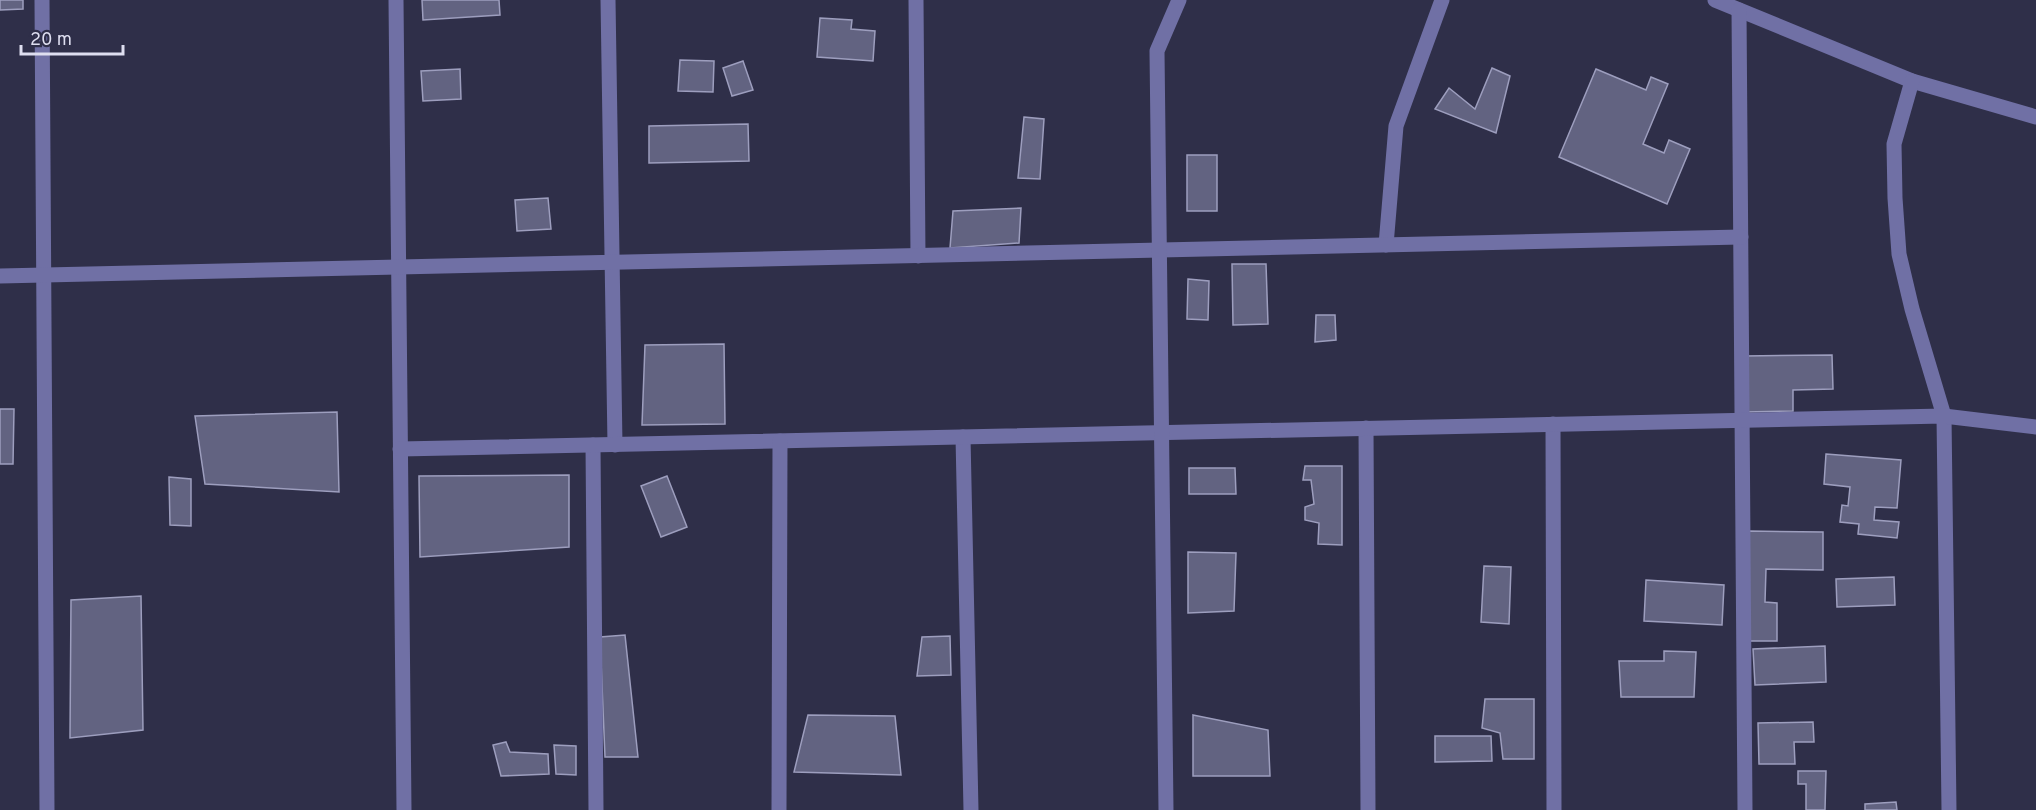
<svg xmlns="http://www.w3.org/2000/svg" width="2036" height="810" viewBox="0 0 2036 810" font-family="Overpass,sans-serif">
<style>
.building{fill:#626381;stroke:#9d9ebe;stroke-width:1.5}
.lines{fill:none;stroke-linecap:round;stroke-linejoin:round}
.minor{stroke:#7070a5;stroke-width:15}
</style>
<rect width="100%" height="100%" fill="#2f2f49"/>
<g class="building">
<path d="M0,0H23V9L0,10Z"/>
<path d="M422,0H499L500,15L423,20Z"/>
<path d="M820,18L852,20L851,29L875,31L873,61L817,57Z"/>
<path d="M680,60L714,61L713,92L678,91Z"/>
<path d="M743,61L753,90L732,96L723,68Z"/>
<path d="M1492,68L1510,76L1496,133L1435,109L1449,88L1475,109Z"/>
<path d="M460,69L461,99L423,101L421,71Z"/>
<path d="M1596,69L1646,90L1651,77L1668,84L1643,144L1664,153L1669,140L1690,149L1667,204L1559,157Z"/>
<path d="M1024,117L1044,119L1040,179L1018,178Z"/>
<path d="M748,124L749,161L649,163V126Z"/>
<rect x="1187" y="155" width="30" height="56"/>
<path d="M548,198L551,229L517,231L515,200Z"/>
<path d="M1021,208L1019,243L950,248L953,211Z"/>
<path d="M1232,264H1266L1268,324L1233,325Z"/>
<path d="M1188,279L1209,281L1208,320L1187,319Z"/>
<path d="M1316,315H1335L1336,340L1315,342Z"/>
<path d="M724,344L725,424L642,425L645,345Z"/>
<path d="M1832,355L1833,389L1793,390V411L1745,412L1744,356Z"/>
<path d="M0,409H14L13,464H0Z"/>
<path d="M337,412L339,492L205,484L195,416Z"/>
<path d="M1826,454L1901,460L1897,508L1875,507L1874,520L1899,522L1897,538L1858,534L1859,524L1840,522L1842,505L1848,506L1850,487L1824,484Z"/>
<path d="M1305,466H1342V545L1318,544L1319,523L1305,520V507L1314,504L1311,480H1303Z"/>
<path d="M1189,468H1235L1236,494H1189Z"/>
<path d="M569,475V547L420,557L419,476Z"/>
<path d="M667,476L687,527L661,537L641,486Z"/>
<path d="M169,477L191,479V526L170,525Z"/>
<path d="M1749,531L1823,532V570L1766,569L1765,602L1777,603V641H1748Z"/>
<path d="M1188,552L1236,553L1234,611L1188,613Z"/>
<path d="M1484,566L1511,567L1509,624L1481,622Z"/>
<path d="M1894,577L1895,605L1837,607L1836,579Z"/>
<path d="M1646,580L1724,585L1722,625L1644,621Z"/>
<path d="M141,596L143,730L70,738L71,600Z"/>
<path d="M625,635L638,757H605L600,637Z"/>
<path d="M950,636L951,675L917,676L922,637Z"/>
<path d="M1825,646L1826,682L1755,685L1753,649Z"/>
<path d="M1664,651L1696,652L1694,697H1621L1619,661H1664Z"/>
<path d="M1485,699H1534V759H1503L1500,733L1482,728Z"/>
<path d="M808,715L895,716L901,775L794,772Z"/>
<path d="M1193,715L1268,730L1270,776H1193Z"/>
<path d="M1813,722L1814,742H1794L1795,764H1759L1758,723Z"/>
<path d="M1435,736H1491L1492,761L1435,762Z"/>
<path d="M506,742L510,752L548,754L549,774L501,776L493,745Z"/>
<path d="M554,745L576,746V775L556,774Z"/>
<path d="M1798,771H1826L1825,810H1806V784H1798Z"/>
<path d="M1896,802L1897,810H1865V804Z"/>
</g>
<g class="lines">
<g class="minor">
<path d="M42,0L47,810"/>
<path d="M396,0L404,810"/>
<path d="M608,0L615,445"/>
<path d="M916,0L918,256"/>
<path d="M1715,0L1912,81L2036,117"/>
<path d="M1739,10L1745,810"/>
<path d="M1912,81L1894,144L1895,198L1899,254L1912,309L1944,416L1949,810"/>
<path d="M1386,245L1396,126L1442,0"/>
<path d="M0,276L1741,237"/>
<path d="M1553,424L1554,810"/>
<path d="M1366,428L1368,810"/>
<path d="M963,437L971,810"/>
<path d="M593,445L596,810"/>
<path d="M400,449L1944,416L2036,427"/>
<path d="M779,810L780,441"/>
<path d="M1166,810L1157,51L1179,0"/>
</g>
</g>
<path d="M21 45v9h102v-9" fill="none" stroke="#dedef0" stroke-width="3"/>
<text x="30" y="45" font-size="18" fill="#dedef0" stroke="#2f2f49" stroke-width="4.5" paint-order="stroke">20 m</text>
</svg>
